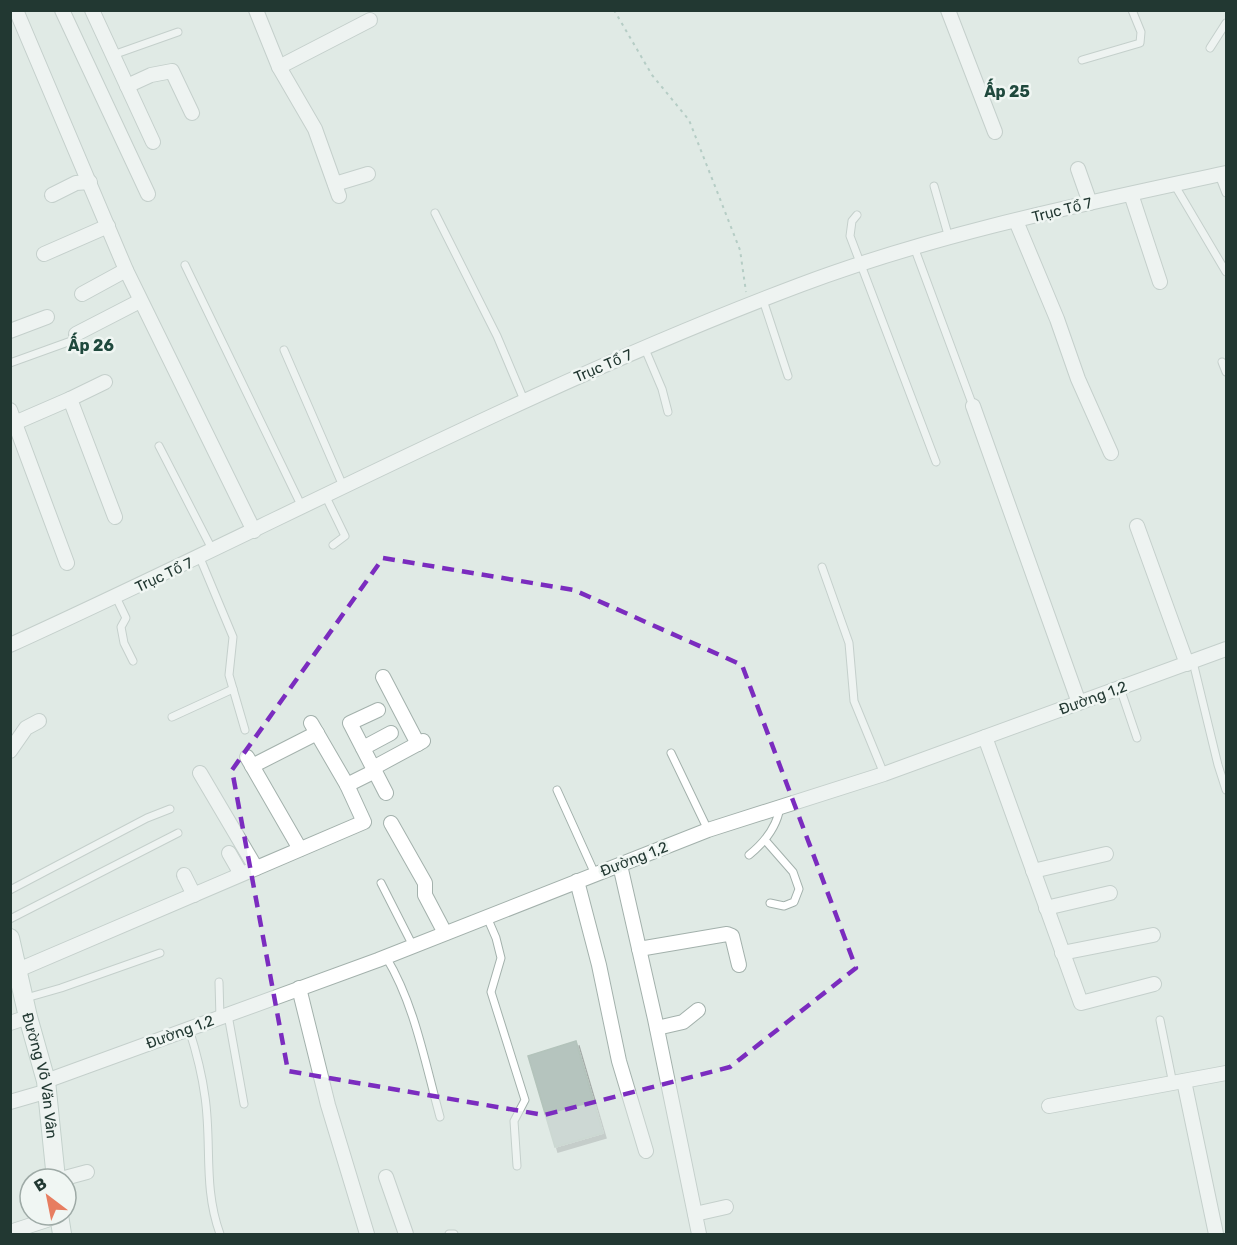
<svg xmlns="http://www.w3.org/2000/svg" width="1237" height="1245" viewBox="0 0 1237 1245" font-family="Rubik,sans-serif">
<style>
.building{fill:#b5c4be;stroke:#b3c3bb;stroke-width:1.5;filter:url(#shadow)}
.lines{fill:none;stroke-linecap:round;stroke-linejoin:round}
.lane-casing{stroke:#a3b1ac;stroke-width:9}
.street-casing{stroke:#a3b1ac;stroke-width:16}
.secondary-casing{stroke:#a0b4ac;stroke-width:20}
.path{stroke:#82ab9d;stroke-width:2;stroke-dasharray:3 4.5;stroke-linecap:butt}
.lane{stroke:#fff;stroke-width:7}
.street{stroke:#fff;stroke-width:14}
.secondary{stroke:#fff;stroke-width:18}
.marked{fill:none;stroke:#7b2cbf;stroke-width:4.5;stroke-dasharray:12 8;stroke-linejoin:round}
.labels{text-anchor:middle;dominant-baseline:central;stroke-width:5;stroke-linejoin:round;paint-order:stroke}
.street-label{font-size:15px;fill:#223832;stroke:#f0f6f3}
.neighbourhood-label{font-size:16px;font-weight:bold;fill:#1f493d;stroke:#f0f6f3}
</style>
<defs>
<filter id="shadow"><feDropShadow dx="3" dy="5" stdDeviation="0" flood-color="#0004"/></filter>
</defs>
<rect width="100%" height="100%" fill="#e0eae5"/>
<path class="building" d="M576,1041L603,1133L555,1147L528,1056Z"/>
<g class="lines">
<g class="lane-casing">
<g id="lane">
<path d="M1210,48L1226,23"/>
<path d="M113,55L178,32"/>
<path d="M1082,60L1140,43L1141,32L1132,10"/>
<path d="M1219,175L1226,193"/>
<path d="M1174,184L1226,272"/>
<path d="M934,186L949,238"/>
<path d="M435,213L497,336L524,400"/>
<path d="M857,215L852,221L850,236L936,462"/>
<path d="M914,247L973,406"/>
<path d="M185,265L302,507"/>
<path d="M763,300L788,376"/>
<path d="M645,349L662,389L668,412"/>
<path d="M284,350L343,486"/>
<path d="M1222,362L1226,372"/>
<path d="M10,363L71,341"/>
<path d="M159,446L213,551"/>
<path d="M325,495L345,536L333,545"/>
<path d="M200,558L233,637L229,675L245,730"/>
<path d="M822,567L849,643L854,701L884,774"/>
<path d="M116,597L126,618L121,627L124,643L133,661"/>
<path d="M1193,662L1218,765L1226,790"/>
<path d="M1120,688L1137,738"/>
<path d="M172,717L233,689"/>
<path d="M671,753L708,830"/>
<path d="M557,790L595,874"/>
<path d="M765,840L793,872L799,889L794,902L784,906L770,903"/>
<path d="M749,855C765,842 777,827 780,807"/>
<path d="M381,883L413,946"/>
<path d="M10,890L147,818L170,809"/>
<path d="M487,917L496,938L501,958L491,992L525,1100L514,1121L517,1166"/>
<path d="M10,919L178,833"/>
<path d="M386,957C415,1005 425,1063 440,1117"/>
<path d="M219,982L220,1018"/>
<path d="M26,998L61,988L160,953"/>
<path d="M228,1015L244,1104"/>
<path d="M1160,1020L1173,1084"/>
<path d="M189,1029C196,1051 202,1074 205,1097C212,1145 203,1187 220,1234"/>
<path d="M449,1234H454"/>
</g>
</g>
<g class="street-casing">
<g id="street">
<path d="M16,10L126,270L254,531"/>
<path d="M62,10L148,194"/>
<path d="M92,10L153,142"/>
<path d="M256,10L279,67L315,129L339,196"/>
<path d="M948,10L995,132"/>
<path d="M279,67L370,20"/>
<path d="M127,86L151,75L172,71L192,113"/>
<path d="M1078,169L1090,203"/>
<path d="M335,184L368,174"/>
<path d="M1131,194L1160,282"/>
<path d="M52,195L76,183L90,182"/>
<path d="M1016,221L1057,319L1078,379L1111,453"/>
<path d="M44,254L108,226"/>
<path d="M82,294L126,270"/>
<path d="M10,331L47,317"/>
<path d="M76,334L140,301"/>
<path d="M70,399L105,382"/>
<path d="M973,406L1079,703"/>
<path d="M10,410L67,563"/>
<path d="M10,425L70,399L115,517"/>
<path d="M1137,526L1187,664"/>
<path d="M10,645C274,525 529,387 800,285C938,233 1083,204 1226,173"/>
<path d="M383,677L418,744"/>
<path d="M378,710L350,723L386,793"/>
<path d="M985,737L1081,1003L1154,984"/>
<path d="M363,748L391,733"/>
<path d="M10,751L26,728L39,721"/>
<path d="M247,757L300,849"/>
<path d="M252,766L317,733"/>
<path d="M373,768L423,741"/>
<path d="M200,773L256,868"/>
<path d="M347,785L375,771"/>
<path d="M391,823L425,883V895L445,933"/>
<path d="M229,853L241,874"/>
<path d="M620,865L655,1019L699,1234"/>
<path d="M1033,871L1106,854"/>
<path d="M184,875L194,895"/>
<path d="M577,881L599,965L619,1061L646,1151"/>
<path d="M1046,908L1110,893"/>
<path d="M639,949L727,934L732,936L739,965"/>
<path d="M1062,953L1153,935"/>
<path d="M18,970L364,822L347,785L311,723"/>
<path d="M299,988L328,1105L367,1234"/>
<path d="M10,1023L28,1017"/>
<path d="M657,1028L683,1022L698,1010"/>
<path d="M46,1081L378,960L708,830L884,774L1226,649"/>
<path d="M1184,1081L1216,1234"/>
<path d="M10,1102L48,1091"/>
<path d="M1049,1106L1226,1073"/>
<path d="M386,1177L406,1234"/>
<path d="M61,1179L87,1172"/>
<path d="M695,1214L726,1207"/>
<path d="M10,1232L59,1216"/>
</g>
</g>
<g class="secondary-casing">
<g id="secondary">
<path id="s1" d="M10,938L28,1017L46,1081L56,1179"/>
<path d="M59,1215L62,1234"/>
</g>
</g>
<path class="path" d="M614,10L652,75L689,120L740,250L746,292"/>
<use href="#lane" class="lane"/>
<use href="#street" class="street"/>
<use href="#secondary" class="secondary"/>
</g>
<path d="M0 0H1237V1245H0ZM383,558L574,590L742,665L856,968L730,1067L544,1115L288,1071L232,770Z" fill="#e0eae5" fill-opacity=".55" fill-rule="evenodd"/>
<path class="marked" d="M383,558L574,590L742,665L856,968L730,1067L544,1115L288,1071L232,770Z"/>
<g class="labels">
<g class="street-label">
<text transform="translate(1062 210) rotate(-14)">Trục Tổ 7</text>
<text transform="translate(603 366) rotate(-23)">Trục Tổ 7</text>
<text transform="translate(164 575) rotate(-25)">Trục Tổ 7</text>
<text transform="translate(1093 698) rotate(-20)">Đường 1,2</text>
<text transform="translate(634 859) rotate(-21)">Đường 1,2</text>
<text transform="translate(180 1032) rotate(-20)">Đường 1,2</text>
<text stroke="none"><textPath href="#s1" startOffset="141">Đường Võ Văn Vân</textPath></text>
</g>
<g class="neighbourhood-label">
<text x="1007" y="91">Ấp 25</text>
<text x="91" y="345">Ấp 26</text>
</g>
</g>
<rect width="1237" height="1245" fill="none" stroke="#223832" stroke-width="24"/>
<g transform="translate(48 1197) rotate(328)"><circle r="28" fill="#f0f6f3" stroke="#9eaaa6" stroke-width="1.5"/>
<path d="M0-4.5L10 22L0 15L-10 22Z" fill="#e77d60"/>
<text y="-9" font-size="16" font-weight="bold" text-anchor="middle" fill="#223832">B</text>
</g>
</svg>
